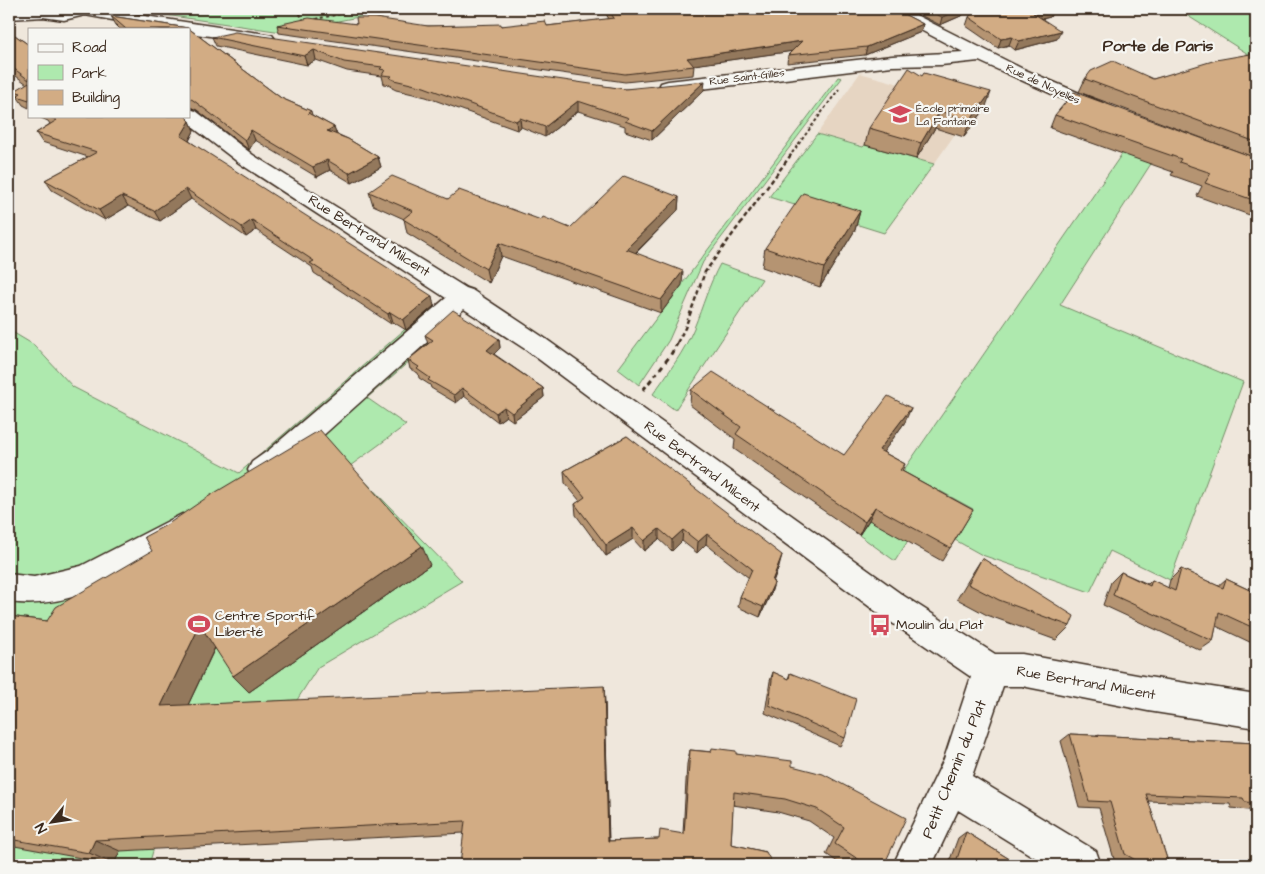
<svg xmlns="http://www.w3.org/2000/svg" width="1265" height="874" viewBox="0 0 1265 874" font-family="'Architects Daughter',sans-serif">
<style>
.built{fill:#e6d5c2}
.green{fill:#aee9ae;stroke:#748a66}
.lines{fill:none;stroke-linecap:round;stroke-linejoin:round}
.minor-casing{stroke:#3b2a1e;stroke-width:3}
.path-far2{stroke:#3b2a1e;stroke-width:2;stroke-dasharray:3 2.5;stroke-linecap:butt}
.path-far1{stroke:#3b2a1e;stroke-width:2.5;stroke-dasharray:4.5 3;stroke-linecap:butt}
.path{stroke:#3b2a1e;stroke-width:3;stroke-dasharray:5 4;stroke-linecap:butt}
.minor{fill:#f6f6f2;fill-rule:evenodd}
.wall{fill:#b59472;stroke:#3b2a1e}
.shaded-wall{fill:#93785c;stroke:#3b2a1e}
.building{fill:#d2ac84;stroke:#3b2a1e}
.labels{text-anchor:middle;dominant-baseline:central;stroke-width:4.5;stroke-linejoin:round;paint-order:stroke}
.far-street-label{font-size:11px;fill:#3b2a1e;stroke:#f6f6f2}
.far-poi-label{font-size:11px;fill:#3b2a1e;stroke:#f6f6f2;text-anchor:start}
.street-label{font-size:14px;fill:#3b2a1e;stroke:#f6f6f2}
.poi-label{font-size:14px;fill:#3b2a1e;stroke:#f6f6f2;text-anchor:start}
.far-district-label{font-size:16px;font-weight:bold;fill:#3b2a1e;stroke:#f6f6f2}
.near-street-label{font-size:16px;fill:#3b2a1e;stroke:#f6f6f2}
</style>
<rect width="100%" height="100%" fill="#efe7dc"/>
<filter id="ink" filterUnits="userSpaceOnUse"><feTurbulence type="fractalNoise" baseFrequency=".02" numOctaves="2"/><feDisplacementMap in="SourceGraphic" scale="10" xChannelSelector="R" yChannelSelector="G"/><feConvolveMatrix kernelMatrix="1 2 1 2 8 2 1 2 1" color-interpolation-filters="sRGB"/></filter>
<g filter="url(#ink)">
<path class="built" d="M860,73L903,85L976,104L934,164L817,134Z"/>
<g class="green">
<path d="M124,9H399L282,32Z"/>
<path d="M1137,9H1256V59L1180,11L1140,12Z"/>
<path d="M838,77L842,78L703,262L669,340L639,385L618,369Z"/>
<path d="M1137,132L1165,142L1060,305L1243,382L1170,580L1110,551L1090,592L982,555L955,540L973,509L940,491L895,561L859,535Z"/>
<path d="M817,134L863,147L865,145L934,164L884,233L769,197Z"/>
<path d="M720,264L762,279L675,410L653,394C668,373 684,352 694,328C703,306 709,284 720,264Z"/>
<path d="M433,305L457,320L367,398L406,425L350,466L462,581L318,667L297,700L195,705L149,865H9V330L34,345L73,387L239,473Z"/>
</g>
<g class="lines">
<g class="minor-casing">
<g id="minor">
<path d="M9,9H98L266,34L272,35L275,39L272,43L266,44L189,33V29H162L85,15L64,20L43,17L9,19Z"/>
<path d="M884,9H904L1023,69L1112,107L1115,111L1112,115H1098L979,61L941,65L892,66L668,93L661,91L659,87L661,83L668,81L892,56L963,52L886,12Z"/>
<path d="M189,109L196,111L253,155L466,288L472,290L543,337L904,596L995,654H1022L1148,677L1256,694V728L1148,711L1022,686H1003L972,776L1096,851L1101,865H1047L958,810L932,865H893L944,759L971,677L882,616L525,349L464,309L289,466C276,475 268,483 252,478L248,470L252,462L269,450L446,298L239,163L182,119L180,116H189Z"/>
<path d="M182,514L193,518L197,527L193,536C136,568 77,612 9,602V574L34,577L81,566Z"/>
</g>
</g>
<g class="path-far2">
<path d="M297,9L304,21"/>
<path d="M310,20L365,9"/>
<path d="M792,153L839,89"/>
</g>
<path class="path-far1" d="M677,343L685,328L705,272L793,152"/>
<path class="path" d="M643,390L670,356L678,342"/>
<use href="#minor" class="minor"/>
</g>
<g class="wall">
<path d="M603,9H894L923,24L921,32L865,55L787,63L788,55L792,51L693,65L694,66L693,75L625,82L279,33L277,25L357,24L428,26H547L609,19Z"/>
<path d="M908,9H965L963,15L940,25Z"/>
<path d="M975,9H1054L1050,17L1042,19L1057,39L1015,50L1009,45L998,48L966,26L969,17Z"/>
<path d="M111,16L188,28L281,98L311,111L312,115L334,127L337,134L348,139L378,157L381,167L352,183L330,170L317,177L255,140L249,150L197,110L190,107L189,109V29H120L116,25Z"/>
<path d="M9,31L29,45V108L23,105L17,96V95L15,91L27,84L9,71Z"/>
<path d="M212,37L625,89L704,90L652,140L625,131V126L578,111L545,137L521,127L517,130L426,97L396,90L392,88L391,85L384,84L382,76L347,71L316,60L307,65L216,46Z"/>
<path d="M1256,53V215L1255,217L1197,196L1202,186L1171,175L1173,172L1050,128L1055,115L1250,156L1079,92L1085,79H1153Z"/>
<path d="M922,76L985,109L964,137L935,128L916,159L865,145L869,128Z"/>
<path d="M40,116H185L190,121L194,131L189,141L434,306L406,330L393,322L391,324L314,273L312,267L256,230L246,237L191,199L160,221L128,206L105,220L52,190L45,180L88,157L42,142L36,133L50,124L48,121L41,118Z"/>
<path d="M369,192L448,199L541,220L570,228L679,197L678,210L636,253L682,285L661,313L501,256L489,283L407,233L404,219L373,205Z"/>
<path d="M860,211L855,230L820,287L762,267L765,248Z"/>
<path d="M425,335L499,339L500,348L494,354L543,388L544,397L513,421L506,416L498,422L464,396L456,403L431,388L430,385L419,378L418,373L410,369L408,360L428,344Z"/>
<path d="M691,390L844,455L905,422L883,452L905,464L902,471L973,510L942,561L869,520L859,535L734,449L735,439L690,405Z"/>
<path d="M627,436L779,566L773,582L774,583L771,593L760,617L738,607L740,597L749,578L706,544L697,553L682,541L672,551L659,539L644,551L633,539L606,556L576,515L575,504L580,501L565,483L564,471Z"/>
<path d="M982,558L1070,626L1056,640L987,615L957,599L972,574Z"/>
<path d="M430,565L249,692L215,648L188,705L605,702L609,841L659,839L683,833L687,764L690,750L736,754L792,766L884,865H842L826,854L834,838L809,821L778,812L733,805L731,844L766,852L464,833L120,851L114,864L9,845V616L47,621Z"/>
<path d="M1181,569L1218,586L1226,579L1256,593V645L1216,626L1213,641L1200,650L1103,605L1111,582L1121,572L1148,584L1152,580L1168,588L1170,580Z"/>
<path d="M773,672L788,679L790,673L845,738L840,746L765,713L770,681Z"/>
<path d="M1070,734L1256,743V811L1231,808L1230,804L1148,801L1169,865H1125L1114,859L1099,808L1079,807L1061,741Z"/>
<path d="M966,832L1019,865H948L958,838Z"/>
</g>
<g class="shaded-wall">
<path d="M961,9H965L963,15L940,25L942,17Z"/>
<path d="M1052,9H1054L1050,17L1030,22L1033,13Z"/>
<path d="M923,24L921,32L865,55L867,47Z"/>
<path d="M1061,31L1057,39L1015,50L1019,41Z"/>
<path d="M1012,37L1009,45L998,48L1001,39Z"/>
<path d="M802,41L801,50L687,66V58Z"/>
<path d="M314,50L316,60L307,65L304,56Z"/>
<path d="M705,81L704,90L652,140V131Z"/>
<path d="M991,92L985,109L964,137L970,121Z"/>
<path d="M578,101V111L545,137V127Z"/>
<path d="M940,111L935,128L916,159L921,143Z"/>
<path d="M520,118L521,127L517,130L516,121Z"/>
<path d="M190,121L194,131L186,146L181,136Z"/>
<path d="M334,127L337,137L327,131Z"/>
<path d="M251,130L255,140L249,150L245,140Z"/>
<path d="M378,157L381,167L352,183L349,173Z"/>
<path d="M327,160L330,170L317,177L313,167Z"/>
<path d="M186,189L191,199L160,221L154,211Z"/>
<path d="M122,196L128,206L105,220L99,210Z"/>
<path d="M679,197L678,210L626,262V249Z"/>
<path d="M860,211L855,230L820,287L824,268Z"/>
<path d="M252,220L256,230L246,237L242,227Z"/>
<path d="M499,243L501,256L489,283L486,269Z"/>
<path d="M683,271L682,285L661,313V300Z"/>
<path d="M432,296L434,306L406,330L403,320Z"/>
<path d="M390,312L393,322L391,324L388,314Z"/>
<path d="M499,339L500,348L489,359L487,350Z"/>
<path d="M462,388L464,396L456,403L454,395Z"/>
<path d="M543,388L544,397L513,421L512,413Z"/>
<path d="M504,407L506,416L498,422L496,413Z"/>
<path d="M911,408L905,422L874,465L879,450Z"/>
<path d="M875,507L869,520L859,535L865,522Z"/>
<path d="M633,528V539L606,556V545Z"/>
<path d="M659,529V539L644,551V541Z"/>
<path d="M683,530L682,541L672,551V540Z"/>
<path d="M707,534L706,544L697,553L698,542Z"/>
<path d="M422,546L430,565L249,692L233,676Z"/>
<path d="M782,555L779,566L769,591L772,581Z"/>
<path d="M774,583L771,593L760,617L763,607Z"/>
<path d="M200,625L217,643L180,722L161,706Z"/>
<path d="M604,686L605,702L609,852L608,841Z"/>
<path d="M95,840L120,851L114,864L89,853Z"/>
</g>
<g class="building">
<path d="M608,9H894L923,24L867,47L788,55L802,41L687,58L694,66L625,74L277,25L309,18L357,24L356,18H375L428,26L501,24V26L545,21L547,26L614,18Z"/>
<path d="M926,9H961L942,17Z"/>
<path d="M975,9H1052L1033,13L1061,31L1019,41L1012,37L1001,39L969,17Z"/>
<path d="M111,16L188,28L281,98L311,111L308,113L334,127L327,131L348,139L378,157L349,173L327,160L313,167L251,130L245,140L193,100L189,98V29H126Z"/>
<path d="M9,31L29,45V80L9,65Z"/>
<path d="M235,32L625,89L705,81L652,131L625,121L629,118L578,101L545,127L520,118L516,121L424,87L394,80L390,78L392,76L382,75L385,70L380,69L382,67L344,62L314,50L304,56L212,37Z"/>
<path d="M1256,53V142L1085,79L1091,71L1113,61L1153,79L1216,60Z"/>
<path d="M909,68L922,76L924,73L991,92L970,121L940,111L921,143L869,128Z"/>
<path d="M29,82V100L17,96L21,93L15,91Z"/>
<path d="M1074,92L1256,158V201L1205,183L1211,173L1179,162L1181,159L1055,115Z"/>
<path d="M47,116H185L190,121L181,136L432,296L403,320L390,312L388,314L310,263L314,261L252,220L242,227L186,189L154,211L122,196L99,210L45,180L97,152L36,133L57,120Z"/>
<path d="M392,176L448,199L459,190L541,220L543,217L570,228L624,176L679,197L626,249L683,271L661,300L499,243L486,269L403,219L413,211L369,192Z"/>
<path d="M803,193L860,211L824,268L765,248Z"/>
<path d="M453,310L499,339L487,350L543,388L512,413L504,407L496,413L462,388L454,395L428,380L430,378L417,369L419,367L408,360L433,340L425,335Z"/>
<path d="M713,372L844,455L888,396L911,408L879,450L905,464L900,470L973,510L950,548L875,507L865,522L736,434L741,427L691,390Z"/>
<path d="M320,430L422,546L233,676L200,625L161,706L604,686L608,841L659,839L660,830L684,834L690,750L711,752L712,748L736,751V754L792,761V766L823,774L906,818L884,865H867L835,844L844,827L817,809L785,799L734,792L731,844L766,852L773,865H460L465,821L95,840L89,853L9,839V616L47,621L56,607L152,551L144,537L168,524L206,498Z"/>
<path d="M627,436L782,555L772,581L774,583L763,607L740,597L752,569L707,534L698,542L683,530L672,540L659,529L644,541L633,528L606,545L575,504L585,497L564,471Z"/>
<path d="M982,558L1074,616L1070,626L999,600L968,584Z"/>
<path d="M1181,569L1223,588L1226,579L1256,593V629L1219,612L1213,641L1113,595L1121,572L1150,586L1152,580L1175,591Z"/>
<path d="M773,672L789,679L790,673L856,699L845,738L769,705Z"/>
<path d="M1070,734L1256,743V803L1245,802L1243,798L1146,794L1169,865H1144L1125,854L1110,802L1089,801Z"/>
<path d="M966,832L1019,865H955Z"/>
</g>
</g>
<defs>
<g id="school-bare" transform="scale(1.725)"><path d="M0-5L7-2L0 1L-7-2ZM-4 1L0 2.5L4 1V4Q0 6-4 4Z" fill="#d1495b" stroke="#f6f6f2" stroke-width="2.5" paint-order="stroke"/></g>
<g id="stadium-bare" transform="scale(1.725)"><path d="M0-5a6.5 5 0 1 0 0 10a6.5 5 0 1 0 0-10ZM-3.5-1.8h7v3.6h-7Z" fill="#d1495b" stroke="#f6f6f2" stroke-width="2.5" paint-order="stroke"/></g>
<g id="bus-bare" transform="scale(1.725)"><path d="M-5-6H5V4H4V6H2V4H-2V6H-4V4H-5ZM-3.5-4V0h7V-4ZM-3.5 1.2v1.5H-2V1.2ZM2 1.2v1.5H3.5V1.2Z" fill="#d1495b" stroke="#f6f6f2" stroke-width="2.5" paint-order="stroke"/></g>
</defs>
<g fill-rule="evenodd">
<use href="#school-bare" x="900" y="114"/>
<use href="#stadium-bare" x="199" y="624"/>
<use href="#bus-bare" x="880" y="625"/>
</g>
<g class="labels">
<g class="far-street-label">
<text transform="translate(747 77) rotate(-7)">Rue Saint-Gilles</text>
<text transform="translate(1043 84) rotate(25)">Rue de Noyelles</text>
</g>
<g class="far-poi-label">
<text x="916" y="108">École primaire<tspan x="916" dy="13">La Fontaine</tspan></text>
</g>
<g class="street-label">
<text transform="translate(369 236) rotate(32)">Rue Bertrand Milcent</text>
<text transform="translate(702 467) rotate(37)">Rue Bertrand Milcent</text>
<text transform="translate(1086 683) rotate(10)">Rue Bertrand Milcent</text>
</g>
<g class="poi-label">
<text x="215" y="616">Centre Sportif<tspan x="215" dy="16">Liberté</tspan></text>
<text x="896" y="625">Moulin du Plat</text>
</g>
<g class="far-district-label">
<text x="1158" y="46">Porte de Paris</text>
</g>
<g class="near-street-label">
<text transform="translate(954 769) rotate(-68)">Petit Chemin du Plat</text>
</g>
</g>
<rect width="1265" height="874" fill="none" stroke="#f6f6f2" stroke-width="30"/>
<rect x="15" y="15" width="1235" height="844" fill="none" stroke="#3b2a1e" stroke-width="2" filter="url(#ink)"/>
<rect x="28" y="28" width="162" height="90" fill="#f6f6f2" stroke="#aba49d"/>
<rect x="38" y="44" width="25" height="8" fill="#f6f6f2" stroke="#aba49d"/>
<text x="72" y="52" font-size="15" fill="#3b2a1e">Road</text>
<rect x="38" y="65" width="25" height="15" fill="#aee9ae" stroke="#aba49d"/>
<text x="72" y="78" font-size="15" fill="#3b2a1e">Park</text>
<rect x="38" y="90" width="25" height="15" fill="#d2ac84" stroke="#aba49d"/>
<text x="72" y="102" font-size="15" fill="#3b2a1e">Building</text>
<g transform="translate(52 822) rotate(240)" stroke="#f6f6f2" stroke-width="4" paint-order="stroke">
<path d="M0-4L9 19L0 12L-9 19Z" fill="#3b2a1e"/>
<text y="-8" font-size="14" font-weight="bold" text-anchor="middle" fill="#3b2a1e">N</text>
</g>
</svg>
